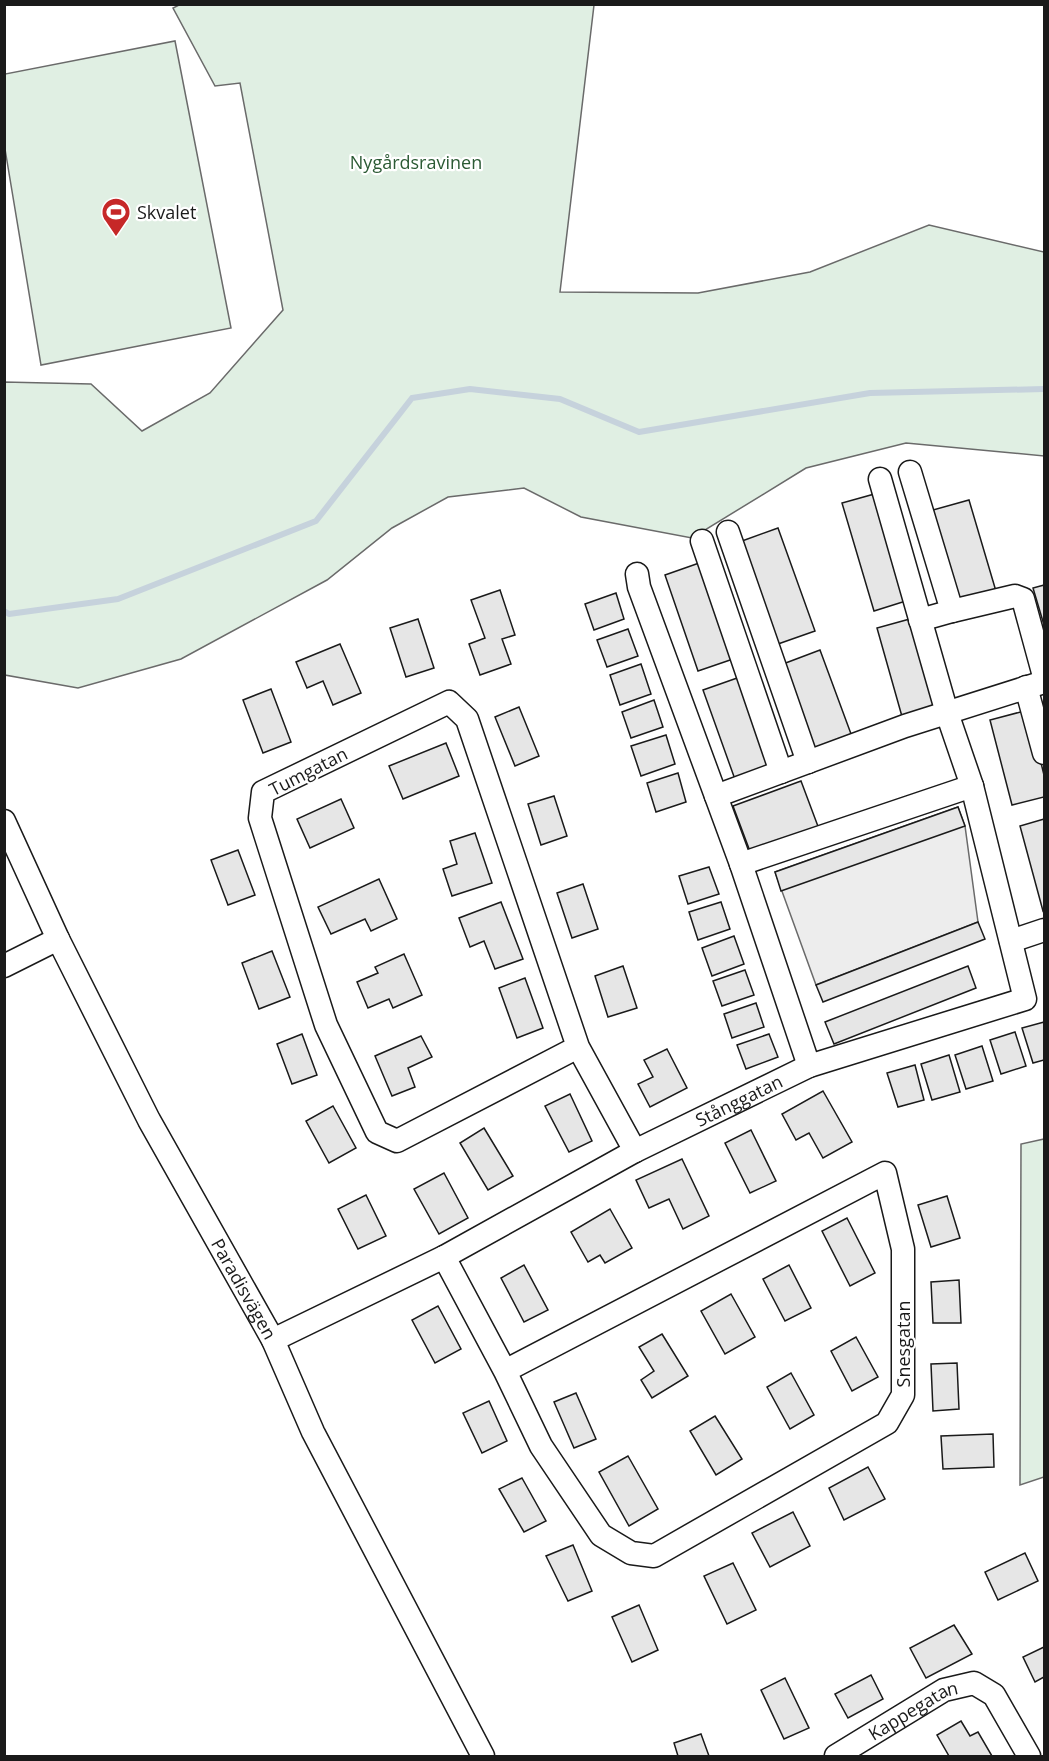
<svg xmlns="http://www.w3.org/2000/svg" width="1049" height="1761" viewBox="0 0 1049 1761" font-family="'Open Sans',sans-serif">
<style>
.green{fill:#e0efe3;stroke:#6a6a6a;stroke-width:1.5}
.parking{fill:#ededed;stroke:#6a6a6a;stroke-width:1.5}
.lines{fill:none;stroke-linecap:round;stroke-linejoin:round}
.stream{stroke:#c6d2dc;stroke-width:6}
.building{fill:#e6e6e6;stroke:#1a1a1a;stroke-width:1.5}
.minor-casing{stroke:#1a1a1a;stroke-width:25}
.minor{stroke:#fff;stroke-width:22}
.labels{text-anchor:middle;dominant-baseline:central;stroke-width:4.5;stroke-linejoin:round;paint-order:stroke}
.park-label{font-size:18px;fill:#2b5a34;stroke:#fff}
.poi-label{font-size:18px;fill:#1a1a1a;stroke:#fff;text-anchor:start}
.street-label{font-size:18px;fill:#1a1a1a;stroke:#fff}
</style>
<rect width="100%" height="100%" fill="#fff"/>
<g class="green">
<path d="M179,5H594L560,292L698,293L810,272L929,225L1044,252V456L906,443L806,468L692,538L581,517L524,488L448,497L392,528L327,580L181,659L78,688L5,675L4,382L91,384L142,431L210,393L283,310L240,83L215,86L173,8Z"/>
<path d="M175,41L231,328L41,365L5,149V74Z"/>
<path d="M1044,1139V1477L1020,1485L1021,1144Z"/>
</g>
<path class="parking" d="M958,807L965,826L978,922L816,985L775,872Z"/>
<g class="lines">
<path class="stream" d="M4,611L9,614L118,599L316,521L412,398L470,389L560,399L639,432L870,393L1044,389"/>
</g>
<g class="building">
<path d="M878,493L909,600L874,611L842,503Z"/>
<path d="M969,500L998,598L962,608L933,510Z"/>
<path d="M778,528L815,631L778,644L742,541Z"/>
<path d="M702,562L736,658L698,671L665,575Z"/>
<path d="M1044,585V625L1033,588Z"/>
<path d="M500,590L515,635L502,639L511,664L480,675L469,644L485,638L471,600Z"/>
<path d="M616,593L624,619L594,630L585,604Z"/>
<path d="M917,617L943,709L903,720L877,628Z"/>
<path d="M418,619L434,668L406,677L390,628Z"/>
<path d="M628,629L638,656L607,667L597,640Z"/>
<path d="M340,644L361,693L333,705L323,681L307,688L296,662Z"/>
<path d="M820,650L854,742L816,755L783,664Z"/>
<path d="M641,664L651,694L620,705L610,675Z"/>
<path d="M740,677L774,771L737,785L703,690Z"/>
<path d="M271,689L291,742L263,753L243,700Z"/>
<path d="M654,700L663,727L631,738L622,712Z"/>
<path d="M519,707L539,756L515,766L495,717Z"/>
<path d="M1028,710L1044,775V797L1012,805L990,720Z"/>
<path d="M666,735L675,764L641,776L631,746Z"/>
<path d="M446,743L459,776L403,799L389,766Z"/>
<path d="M678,773L686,802L656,812L647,783Z"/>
<path d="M801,781L819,829L751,854L733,806Z"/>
<path d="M554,796L567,836L541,845L528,804Z"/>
<path d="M341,799L354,828L310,848L297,819Z"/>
<path d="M958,807L965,826L781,891L775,872Z"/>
<path d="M1044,819V910L1043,911L1020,826Z"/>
<path d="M475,833L492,883L452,896L443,869L457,864L450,841Z"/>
<path d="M238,850L255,895L228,905L211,860Z"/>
<path d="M709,867L719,894L688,904L679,876Z"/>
<path d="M379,879L397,919L371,931L365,919L331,934L318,907Z"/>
<path d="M583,884L598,929L572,938L557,893Z"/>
<path d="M501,902L523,959L495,969L484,941L470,947L459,918Z"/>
<path d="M721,902L730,929L698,940L689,912Z"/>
<path d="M978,922L985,939L823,1002L816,985Z"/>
<path d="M734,936L744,964L712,976L702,948Z"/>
<path d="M272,951L290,997L259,1009L242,963Z"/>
<path d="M404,954L422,995L393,1008L389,999L368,1008L357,982L378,973L375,967Z"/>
<path d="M623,966L637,1008L608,1017L595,976Z"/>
<path d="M968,966L976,988L834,1044L825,1022Z"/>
<path d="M745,970L754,995L722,1006L713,981Z"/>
<path d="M525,978L543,1028L517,1038L499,988Z"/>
<path d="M756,1003L764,1027L732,1038L724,1014Z"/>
<path d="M1044,1022V1060L1033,1063L1022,1028Z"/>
<path d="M1015,1032L1026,1066L1001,1074L990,1040Z"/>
<path d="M302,1034L317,1075L292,1084L277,1044Z"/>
<path d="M769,1034L778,1057L746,1069L737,1045Z"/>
<path d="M421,1036L432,1057L408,1068L415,1087L392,1096L375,1056Z"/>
<path d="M982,1046L993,1081L966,1089L955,1055Z"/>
<path d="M667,1049L687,1088L650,1107L638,1084L653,1077L644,1060Z"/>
<path d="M949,1055L960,1092L932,1100L921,1064Z"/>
<path d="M915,1065L924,1100L898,1107L887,1073Z"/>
<path d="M823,1091L852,1142L823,1158L809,1133L796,1140L782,1114Z"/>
<path d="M570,1094L592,1141L569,1152L545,1106Z"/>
<path d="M333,1106L356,1148L329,1163L306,1121Z"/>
<path d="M484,1128L513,1176L488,1190L460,1143Z"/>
<path d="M751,1130L776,1181L750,1193L725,1143Z"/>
<path d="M682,1159L709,1216L683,1229L669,1199L649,1208L636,1180Z"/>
<path d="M444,1173L468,1218L439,1234L414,1189Z"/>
<path d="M366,1195L386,1236L358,1249L338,1209Z"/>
<path d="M947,1196L960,1238L931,1247L918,1205Z"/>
<path d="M610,1209L632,1248L605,1263L600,1255L588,1262L571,1232Z"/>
<path d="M847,1218L875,1273L850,1286L822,1231Z"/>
<path d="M524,1265L548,1310L524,1322L501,1278Z"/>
<path d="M789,1265L811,1308L785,1321L763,1279Z"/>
<path d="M959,1280L961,1323H933L931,1282Z"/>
<path d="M731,1294L755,1337L725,1354L701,1311Z"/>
<path d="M438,1306L461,1349L435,1363L412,1320Z"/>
<path d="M662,1334L688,1376L652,1398L641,1380L654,1371L639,1347Z"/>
<path d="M856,1337L878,1377L852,1391L831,1351Z"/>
<path d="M957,1363L959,1409L933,1411L931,1364Z"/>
<path d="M791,1373L814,1415L790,1429L767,1387Z"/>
<path d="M576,1393L596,1439L574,1448L554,1402Z"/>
<path d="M489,1401L507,1441L482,1453L463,1413Z"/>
<path d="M715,1416L742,1459L716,1475L690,1431Z"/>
<path d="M993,1434L994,1467L943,1469L941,1436Z"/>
<path d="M628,1456L658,1509L629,1526L599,1472Z"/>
<path d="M868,1467L885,1499L844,1520L829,1488Z"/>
<path d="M522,1478L546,1521L524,1532L499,1489Z"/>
<path d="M793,1512L810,1546L770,1567L752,1533Z"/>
<path d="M573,1545L592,1591L568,1601L546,1556Z"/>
<path d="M1025,1553L1038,1581L998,1600L985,1572Z"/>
<path d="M733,1563L756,1610L727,1624L704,1576Z"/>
<path d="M639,1605L658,1650L632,1662L612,1617Z"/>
<path d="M954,1625L972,1654L926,1678L910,1648Z"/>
<path d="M1044,1647V1677L1035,1682L1023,1657Z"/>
<path d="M871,1675L883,1699L848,1718L835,1694Z"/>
<path d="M785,1678L809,1728L784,1739L761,1690Z"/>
<path d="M961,1721L970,1736L978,1732L992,1756H949L937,1735Z"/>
<path d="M701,1734L709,1756H678L674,1743Z"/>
</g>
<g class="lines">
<g class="minor-casing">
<g id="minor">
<path d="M910,472L952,611L920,620"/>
<path d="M728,532L808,762"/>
<path d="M702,541L781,772"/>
<path d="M637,574L639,587L741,864L809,1066"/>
<path d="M952,611L1015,596L1023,599L1044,676"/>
<path d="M1026,687L1044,753"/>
<path d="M716,796L905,726L1044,682"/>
<path id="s1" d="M4,821L58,939L149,1120L273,1340L313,1432L483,1756"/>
<path d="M741,864L972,786"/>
<path d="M1011,941L1044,930"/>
<path d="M4,966L58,939"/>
<path d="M578,1047L467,719L449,702L263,792L260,818L326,1025L377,1132L397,1141L578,1047L635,1151"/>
<path d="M444,1257L505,1371L885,1173L903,1249V1395L887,1423L654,1556L631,1553L601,1535L541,1446L505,1371"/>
<path id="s2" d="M273,1340L444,1257L635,1151L809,1066L1025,999L972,786L947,713L880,479"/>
<path id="s3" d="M836,1756L944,1690L974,1683L994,1695L1029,1756"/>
</g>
</g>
<use href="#minor" class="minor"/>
</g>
<defs>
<g id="stadium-pin" transform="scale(1.5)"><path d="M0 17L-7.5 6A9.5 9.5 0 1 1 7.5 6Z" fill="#c62828" stroke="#fff"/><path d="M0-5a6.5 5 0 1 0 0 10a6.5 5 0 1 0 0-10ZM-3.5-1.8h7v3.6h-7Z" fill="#fff"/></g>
</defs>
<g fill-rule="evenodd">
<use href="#stadium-pin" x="116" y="212"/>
</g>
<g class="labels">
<g class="park-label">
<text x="416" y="162">Nygårdsravinen</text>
</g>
<g class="poi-label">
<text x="137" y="212">Skvalet</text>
</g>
<g class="street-label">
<text transform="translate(308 771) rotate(-27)">Tumgatan</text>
<text stroke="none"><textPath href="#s2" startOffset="524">Stånggatan</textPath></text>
<text stroke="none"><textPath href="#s1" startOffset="526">Paradisvägen</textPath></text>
<text transform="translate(903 1344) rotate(-90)">Snesgatan</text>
<text stroke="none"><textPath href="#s3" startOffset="90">Kappegatan</textPath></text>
</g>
</g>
<rect width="1049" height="1761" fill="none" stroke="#1a1a1a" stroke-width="12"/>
</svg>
